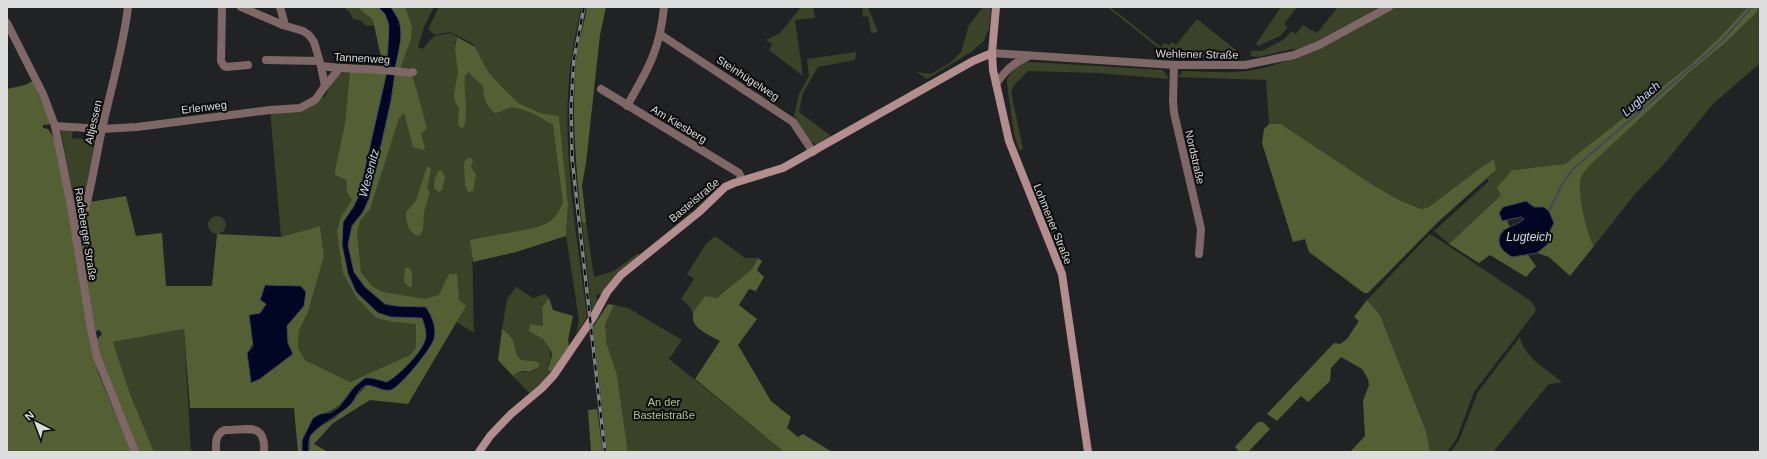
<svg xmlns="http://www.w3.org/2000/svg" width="1767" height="459" viewBox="0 0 1767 459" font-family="Helvetica,sans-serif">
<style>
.green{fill:#3a4227}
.forest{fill:#546033;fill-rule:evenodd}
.water{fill:#010625;stroke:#43465c}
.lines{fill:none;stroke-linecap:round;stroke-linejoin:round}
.stream{stroke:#43465c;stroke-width:2}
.minor{stroke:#7f6767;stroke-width:8}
.tertiary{stroke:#7f6767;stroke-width:8}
.secondary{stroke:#b48e8f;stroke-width:8}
.rail-casing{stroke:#818283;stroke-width:3.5}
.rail{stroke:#0b0b0c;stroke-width:2;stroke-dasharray:6;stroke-linecap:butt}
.labels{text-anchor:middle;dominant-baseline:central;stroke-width:4;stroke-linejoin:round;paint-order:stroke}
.street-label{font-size:11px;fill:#ddddde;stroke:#0b0b0c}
.park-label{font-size:11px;fill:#b4c981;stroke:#0b0b0c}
.water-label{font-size:12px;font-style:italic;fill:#c3d7fe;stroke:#0b0b0c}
</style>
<rect width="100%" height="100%" fill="#212224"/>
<g class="green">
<path d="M345,7H434L424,27L418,47L423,49L431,39L435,36L451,33L457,37L455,44L512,96L489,73L473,44L450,32L435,35L428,29L439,7H581C578,25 573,43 571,61C560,144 577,234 587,317L576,334L579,320L566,236L568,205L559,116L540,113L522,105L557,123L563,167V214L556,216L537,229L506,233L472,245L474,333L441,312L402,317L394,322L416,323V347L410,355L350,382L305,360L298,348L299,331L308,312L324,256L320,226L281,237L270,110L300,108L325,86L323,97H325C329,86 334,79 343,71H350L345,123L335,175L346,180L347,192L382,86L384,25L366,26L360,20L353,19L349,11L346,10Z"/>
<path d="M801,7H813L815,18L795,20L803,76L769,50L772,44L766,40L780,33Z"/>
<path d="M862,7H868L878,32L871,33L868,16L863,17Z"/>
<path d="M983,7H991L989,31L987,32L984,41L971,52L927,79L917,72L931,74L951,62L961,52L969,25Z"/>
<path d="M1107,7H1110L1161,47L1164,43L1169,45L1172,42L1176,45L1197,19L1235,49L1237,55L1235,58L1161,57V50Z"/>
<path d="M1281,7H1297L1284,24L1288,27L1280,36L1258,46L1256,44Z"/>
<path d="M1338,7H1382L1318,42L1295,50L1293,49L1258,57L1251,56V51H1262L1283,40L1292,31L1296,34L1303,25L1312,31L1313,30L1317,33Z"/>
<path d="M1394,7H1748L1718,39L1690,65L1565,164L1512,170L1501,195L1449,244L1434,231L1489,181L1487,178L1492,175L1494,159L1480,168L1429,207L1421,209L1399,200L1373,185L1281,124H1269L1266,80L1178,77L1183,71C1200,71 1217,73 1234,72C1293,69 1344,33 1394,7Z"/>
<path d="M1758,7H1760V63L1713,104L1663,165L1635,194L1594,246C1586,231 1579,198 1580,181C1581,176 1585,171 1588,167L1691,71L1724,44L1757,12Z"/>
<path d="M856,52L855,60L818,67L803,93L799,112L831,136L816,145L812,142L810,143L794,116L799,94L809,76L807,59Z"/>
<path d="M1031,62L1163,70L1169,79L1097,73L1028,71L1014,85L1011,92L1023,149L1019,150L1014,134L1007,84V79L1012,71L1011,69L1022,63Z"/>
<path d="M62,129H73L72,138L97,140L85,203L77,225L61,131Z"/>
<circle cx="217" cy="225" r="9"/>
<path d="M586,222L594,277L614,271L638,253L639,255L617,274L601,296L598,293L596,296L598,302L592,312L582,223Z"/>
<path d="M1429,235H1432L1531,301L1536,309L1535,312L1474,392L1457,438L1447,452H1430L1426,431L1380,315L1367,300Z"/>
<path d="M715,236L745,258H758L752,269L717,299L705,296L693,315L690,307L681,299L694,279L687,274L706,244Z"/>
<path d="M516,287L533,298L545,294L549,298L542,307L543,326L530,324C540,337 557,349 548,365L552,373L530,394L513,376C521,369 521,373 529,372C532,372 536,369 539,367L540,363L534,361L521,360C510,347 521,342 502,329L507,299Z"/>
<path d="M614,305L628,308L682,340L669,359L784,452H628L617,375L607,345L605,325Z"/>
<path d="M184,329L191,452H154L129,391L113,342Z"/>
<path d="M1520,337C1525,358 1545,368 1561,381V383H1556L1548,385L1493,452H1451L1460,438L1478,392Z"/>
</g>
<g class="forest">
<path d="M357,7H378L385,14L389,25L387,67H383L373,20Z"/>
<path d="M391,7H405L412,26L411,39L400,69L395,68L399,43Z"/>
<path d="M587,7H606L600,35L586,163L582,185L586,222L582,223C576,169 571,115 576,61C578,43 584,25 587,7Z"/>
<path d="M1748,7H1758L1757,12L1724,44L1691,71L1588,167C1585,171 1581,176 1580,181C1579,199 1586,231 1594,246L1570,276L1549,257L1537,253L1548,244L1549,233L1554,223L1526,201L1499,213L1502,221L1507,220L1510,227L1503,230L1512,257L1528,255L1536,266L1526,277L1490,255L1479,263L1449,244L1501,195L1497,188L1512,170L1565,164L1690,65L1718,39Z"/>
<path d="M457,37L475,47L489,73L518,103L540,113L559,116L568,205L566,236L516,252L473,262L470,240C482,238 495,235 507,233C531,228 554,229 563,202L553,125C544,119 519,105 509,108C504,109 500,113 495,113C485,105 484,98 483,86L468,72L465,76C463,93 469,111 464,127L461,128L458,124L459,108L455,102L454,94L458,72L455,49Z"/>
<path d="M350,71H387L359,195L354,206L343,222L348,274L378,313L422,318C424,324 426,330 426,336C424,349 400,376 388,381C379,386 365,385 354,387C342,401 340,410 320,414L302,440V452H298L294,408H190L184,329L113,342L129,391L154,452H138L101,357L97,339L102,334L100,330L95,331L79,240L90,202L126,196L136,236L162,233L166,286H212L217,234L281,237L320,226L324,256L308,312L299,331L298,348L305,360L350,382L410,355L416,347V324L394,322L376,318L357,298L343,273L337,231L341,217L352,200L347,192L346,180L335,175V171L345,123ZM266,304L304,306L286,326L288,343L247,353C259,338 254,320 266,304Z"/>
<path d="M395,73L412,74L427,128L421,134L425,148L423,150L413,147L404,113L399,118L370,209L360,221L357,234L361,273L373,287L383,292L425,299L439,295L449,274H457L459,300L466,306L408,404L370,400L333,423L314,444L328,452H309L310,436L319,427L335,418L366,386C379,385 384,396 398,385L434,325L415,306H396L384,304L365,287L354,272L348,245L352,226L363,212L369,199L391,101Z"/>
<path d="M33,81L51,124L43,125V128L48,129C54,136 56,143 58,151L94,358L98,372L131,452H7V89L25,85Z"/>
<path d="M1269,124H1281L1373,185L1399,200L1421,209L1429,207L1480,168L1494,159L1496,170L1439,221L1368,293H1364L1309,252L1305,239L1293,242L1262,143L1264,129Z"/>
<path d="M469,157L473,160L471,167L476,175L473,191L468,192L465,185L464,162Z"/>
<path d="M427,166L431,169L427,189L430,192L424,212L423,230L419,236C408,233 406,222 406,212L416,201Z"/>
<path d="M438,171H442L445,177L442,190L439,192L434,188L435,179Z"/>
<path d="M758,258L762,261L757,270L764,277L756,291L749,289L739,305L757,319L738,345L771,401L791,417L787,428L798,437L803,434L832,452H784L695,379L720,341C711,336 690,328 693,315C694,309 702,301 705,296L717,298L752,269Z"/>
<path d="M405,268H409L412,272V287H409L404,282Z"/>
<path d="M549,298L553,310L573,316L568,340L569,346L552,373L548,369L552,355L551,351L543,339L529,331L530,324L543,326L542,307Z"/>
<path d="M1367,300L1380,315L1426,431L1430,452H1350L1365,436L1363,401L1369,385L1368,379L1362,369L1341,357L1331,368L1330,381L1308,402L1301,396L1277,421L1267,414L1334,343L1340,344L1347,339L1359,321L1354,317Z"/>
<path d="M608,304L614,305L605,325L607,345L617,375L628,452H607L593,327Z"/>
<path d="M502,329C521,342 510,347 521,360L534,361L540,363L539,367L529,372C522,370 518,371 513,376L498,360Z"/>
<path d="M597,409L603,452H591L588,410Z"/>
<path d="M1258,422H1263L1270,429L1248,452H1239L1235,447Z"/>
</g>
<g class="water">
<path d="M378,7H391C393,11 397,16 399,21C404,35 398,54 395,68L387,67L389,25L385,14Z"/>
<path d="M387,71L395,73L391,101L369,199L363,212L352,226L348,245L354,272L365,287L385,304L396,306L426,307C432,317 437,327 434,339C432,348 400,387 391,390C381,392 372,383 365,386C357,390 355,402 348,407C339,415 314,428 310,437C308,442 309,447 309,452H302V440L313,418L320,414L332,412L339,407L354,387L365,378H372L387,382C399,375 423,352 426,337C426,330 424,324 422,318L391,317L378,313L356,292L348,274L342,245L343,222L354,206L359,195Z"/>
<path d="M1526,201L1534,207H1544L1549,211L1554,223L1549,233L1548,244L1537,253L1512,257C1506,253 1499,249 1499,240C1500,226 1516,227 1524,219L1521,217L1502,221L1499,213L1503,207Z"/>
<path d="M265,285L301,286L306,292L304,306L287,326L288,343L293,354L260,379L251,383L247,353L253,346L249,315L260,313L266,304L260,300Z"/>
</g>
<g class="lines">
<path class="stream" d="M1549,211L1563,183L1573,169L1722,41L1752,7"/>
<g class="minor">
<path d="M222,7L221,61L224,66L226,67L248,65"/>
<path d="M241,7L283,25L303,31L309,35L314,42L321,66C351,70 380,68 410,73L413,72"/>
<path d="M280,7L284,21L283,25"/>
<path d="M7,23L43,94L55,126L71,206L91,329L97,357L135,452"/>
<path d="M661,35L793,122L813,152"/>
<path d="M266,60L319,61"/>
<path d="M1174,65L1173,101L1174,113L1201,229L1199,254"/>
<path d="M325,86L339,69"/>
<path d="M601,89L739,173L742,180"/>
<path d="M627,106C648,69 660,50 664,7"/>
<path d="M55,126L102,129L137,127L270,110L300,108L315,100L325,86L321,66"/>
<path d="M76,239C89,204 94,166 102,129C111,88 123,49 128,7"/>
<path d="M216,452C216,442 215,434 225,430C248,430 266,422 264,452"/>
</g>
<g class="tertiary">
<path d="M992,53L1174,65H1245L1294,55L1319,45L1389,7"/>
<path d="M996,84C1005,71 1013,63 1027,57"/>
</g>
<g class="secondary">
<path d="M996,7L992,53L993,70L1009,141L1062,274L1088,452"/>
<path d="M479,452L490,436L511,414L542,388L554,375L594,316L607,292L621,275L699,212L725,187L734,183L783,168L973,61L992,53"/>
</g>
<g class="rail-casing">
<path id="rail" d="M584,7L574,59L571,107L572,158L605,452"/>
</g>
<use href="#rail" class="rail"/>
</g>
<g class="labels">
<g class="street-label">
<text transform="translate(1197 54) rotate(1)">Wehlener Straße</text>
<text transform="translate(362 58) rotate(3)">Tannenweg</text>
<text transform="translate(748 78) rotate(33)">Steinhügelweg</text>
<text transform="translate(204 107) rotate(-7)">Erlenweg</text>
<text transform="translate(93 122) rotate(-77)">Altjessen</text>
<text transform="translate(679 124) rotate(31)">Am Kiesberg</text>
<text transform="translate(1195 157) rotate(77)">Nordstraße</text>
<text transform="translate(694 200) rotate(-40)">Basteistraße</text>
<text transform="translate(1053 224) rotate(68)">Lohmener Straße</text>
<text transform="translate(86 234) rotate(81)">Radeberger Straße</text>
</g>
<g class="park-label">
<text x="664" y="402">An der<tspan x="664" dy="13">Basteistraße</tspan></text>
</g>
<g class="water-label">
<text transform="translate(1641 99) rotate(-41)">Lugbach</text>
<text transform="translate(369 173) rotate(-75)">Wesenitz</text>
<text x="1529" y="237">Lugteich</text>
</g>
</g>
<rect width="1767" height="459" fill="none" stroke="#ddddde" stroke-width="16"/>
<g transform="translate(36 423) rotate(318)" stroke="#0b0b0c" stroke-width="3" paint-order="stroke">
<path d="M0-3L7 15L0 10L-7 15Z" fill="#ddddde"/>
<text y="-6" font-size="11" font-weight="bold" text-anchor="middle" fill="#ddddde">N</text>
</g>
</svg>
